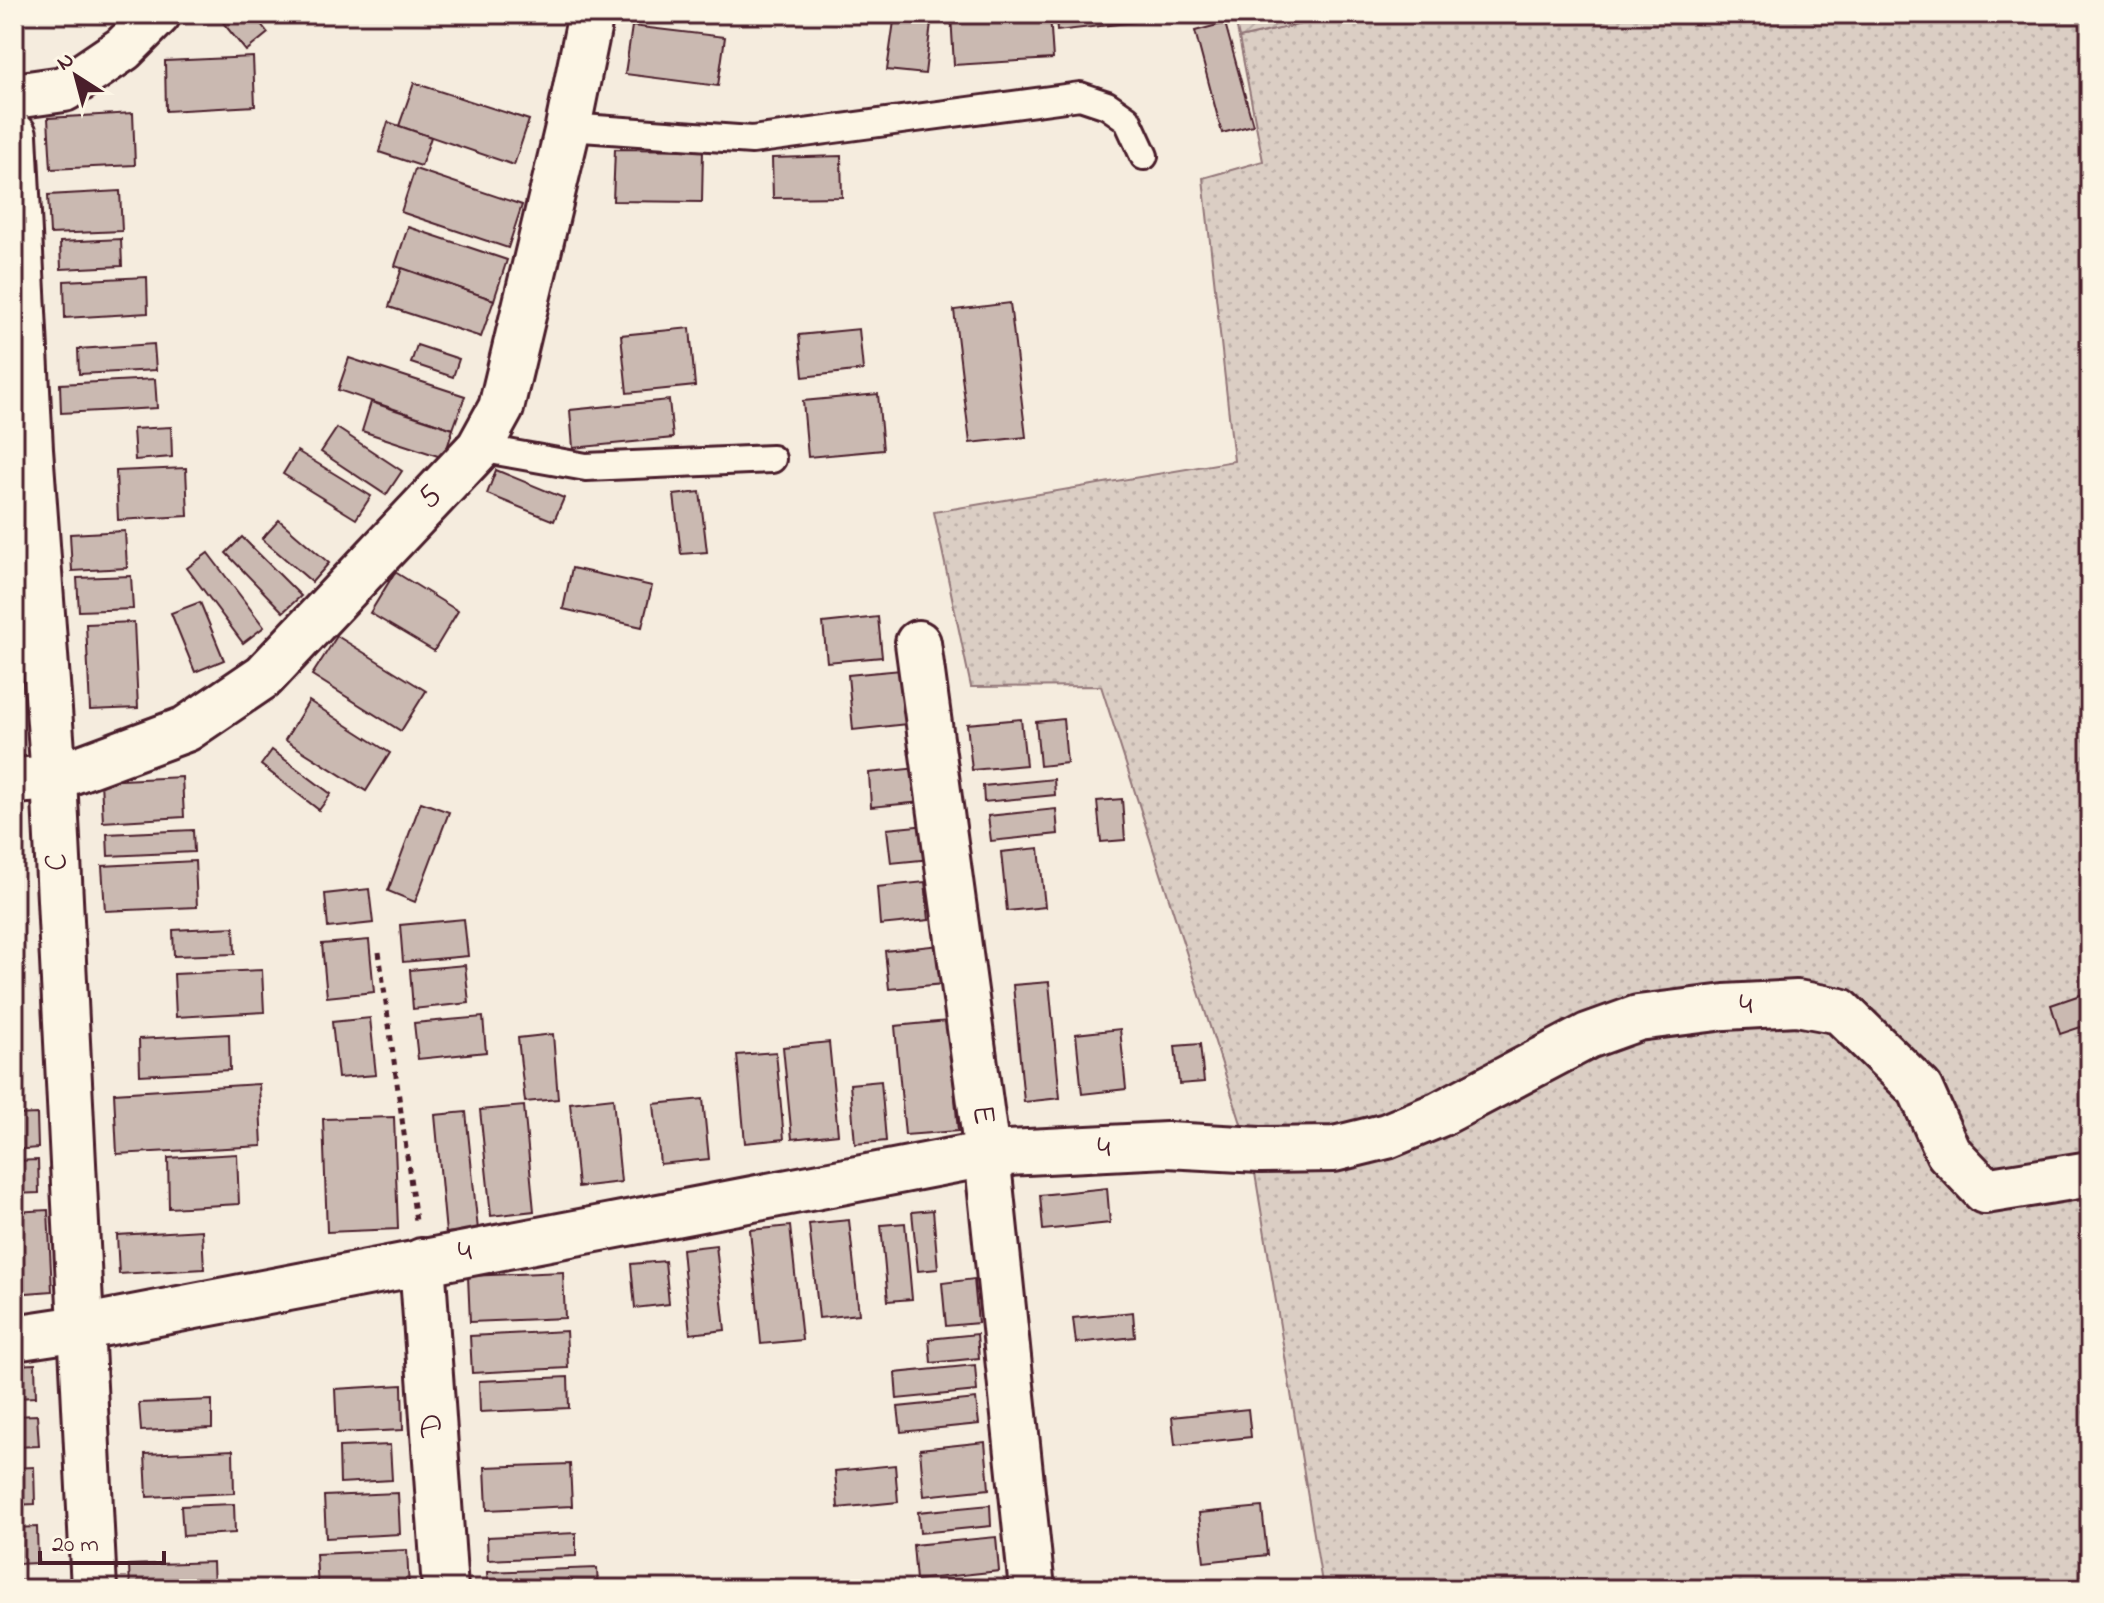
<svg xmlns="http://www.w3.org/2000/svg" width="2104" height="1603" viewBox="0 0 2104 1603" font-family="'Indie Flower',sans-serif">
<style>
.grass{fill:url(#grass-dots);stroke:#927678;stroke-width:2}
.garden{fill:url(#garden-furrows);stroke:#927678;stroke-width:2}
.building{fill:#cab9b1;stroke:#4a1f2b;stroke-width:2}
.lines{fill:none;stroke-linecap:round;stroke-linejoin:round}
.service-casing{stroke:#4a1f2b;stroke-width:32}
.minor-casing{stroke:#4a1f2b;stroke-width:50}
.path{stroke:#4a1f2b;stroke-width:5;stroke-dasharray:6 6;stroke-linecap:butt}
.service{stroke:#fcf5e5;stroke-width:26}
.minor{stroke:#fcf5e5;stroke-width:44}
.labels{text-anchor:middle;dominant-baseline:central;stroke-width:6;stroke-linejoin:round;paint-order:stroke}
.street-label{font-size:32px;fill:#4a1f2b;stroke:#fcf5e5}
</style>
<defs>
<pattern id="grass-dots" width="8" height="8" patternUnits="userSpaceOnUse" patternTransform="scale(2)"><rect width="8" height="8" fill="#dbcec4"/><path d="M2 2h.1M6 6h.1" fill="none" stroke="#bdb0a9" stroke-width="1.8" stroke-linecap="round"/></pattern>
<pattern id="garden-furrows" width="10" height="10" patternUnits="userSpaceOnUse" patternTransform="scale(2)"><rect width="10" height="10" fill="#dbcec4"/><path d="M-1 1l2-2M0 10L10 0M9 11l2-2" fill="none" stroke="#bdb0a9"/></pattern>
</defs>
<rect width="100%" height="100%" fill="#f5ecde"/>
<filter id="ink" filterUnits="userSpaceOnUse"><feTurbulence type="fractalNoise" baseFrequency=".0125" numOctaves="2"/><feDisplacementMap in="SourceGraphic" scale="16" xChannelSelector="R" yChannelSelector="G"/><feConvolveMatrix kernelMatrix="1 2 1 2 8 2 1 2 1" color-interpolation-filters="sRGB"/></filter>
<g filter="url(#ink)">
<path class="grass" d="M1346,14H2090V1589H1303L1322,1583L1253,1161L1101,686L971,687L934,512L1234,461L1203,178L1263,161L1239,38Z"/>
<path class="garden" d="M1234,14H1346L1239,38Z"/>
<g class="building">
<path d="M216,14H253L268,33L246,51Z"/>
<path d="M895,14H932L925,74L887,70Z"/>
<path d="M974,14H1050L1053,59L954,65L951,15Z"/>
<path d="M1056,14H1134L1135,22L1057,31Z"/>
<path d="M1225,23L1253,125L1222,133L1195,31Z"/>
<path d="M632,26L725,37L718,86L625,74Z"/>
<path d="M253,57L255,106L166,111L165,61Z"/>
<path d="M414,83L529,120L514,165L399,126Z"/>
<path d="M133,113L135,165L51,169L48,118Z"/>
<path d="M388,122L431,137L421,166L379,152Z"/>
<path d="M615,149L703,150L702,202L613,201Z"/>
<path d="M841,156L842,197L773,198L772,158Z"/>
<path d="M415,169L522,205L508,248L401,212Z"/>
<path d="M120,191L122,231L50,234L48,195Z"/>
<path d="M408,227L507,260L494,300L395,266Z"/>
<path d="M121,239L122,266L61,269L60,242Z"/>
<path d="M402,268L494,300L481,337L389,307Z"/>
<path d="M147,277L148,313L65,318L64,281Z"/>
<path d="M1010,303L1026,437L970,443L954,310Z"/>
<path d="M690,328L695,386L627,393L621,335Z"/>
<path d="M859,329L863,370L803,377L799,335Z"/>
<path d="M154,344L156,370L79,374L78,349Z"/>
<path d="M417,345L459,359L453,377L411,363Z"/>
<path d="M349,358L465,396L453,429L338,390Z"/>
<path d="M155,379L157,408L61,413L60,384Z"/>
<path d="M878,394L883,450L808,457L803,401Z"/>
<path d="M669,400L673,438L573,448L570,410Z"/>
<path d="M371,402L453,429L444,458L362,431Z"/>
<path d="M171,427L172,457L135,460L133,429Z"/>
<path d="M337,428L402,471L386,495L321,452Z"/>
<path d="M297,451L371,496L356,519L283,474Z"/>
<path d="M186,468L188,516L118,520L116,471Z"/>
<path d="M496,470L564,498L554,521L487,494Z"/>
<path d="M700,492L707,552L681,554L674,495Z"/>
<path d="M279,520L329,563L312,582L262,539Z"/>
<path d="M125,531L127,568L72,571L70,534Z"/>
<path d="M242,537L301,596L283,612L226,553Z"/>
<path d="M208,553L264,627L243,643L187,568Z"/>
<path d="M572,568L652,586L642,627L563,609Z"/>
<path d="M395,572L458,611L434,651L370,613Z"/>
<path d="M131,576L133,609L79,611L77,578Z"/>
<path d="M200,602L224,660L195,672L171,613Z"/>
<path d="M878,617L882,657L827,662L823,623Z"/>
<path d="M134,622L138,708L90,710L86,624Z"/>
<path d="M337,636L426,691L401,731L312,675Z"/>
<path d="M901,670L907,724L853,730L848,675Z"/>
<path d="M309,701L390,753L366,791L285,740Z"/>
<path d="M1021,719L1026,765L972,770L967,724Z"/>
<path d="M1063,719L1067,763L1040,766L1036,722Z"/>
<path d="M272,750L331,794L319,810L261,765Z"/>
<path d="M918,768L922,802L871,807L869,773Z"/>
<path d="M182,777L184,817L103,822L101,781Z"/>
<path d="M1054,779L1055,795L984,802L983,786Z"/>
<path d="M1122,799L1125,840L1101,842L1097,801Z"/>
<path d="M421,802L449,812L415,902L388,891Z"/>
<path d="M1056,809L1058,834L991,841L988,816Z"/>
<path d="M927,825L931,859L891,863L887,829Z"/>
<path d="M193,830L194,852L108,856L107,834Z"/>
<path d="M14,838L17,912L14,913Z"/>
<path d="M1039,848L1045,907L1007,911L1001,852Z"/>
<path d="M195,861L197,907L105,911L102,866Z"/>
<path d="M925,882L929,920L880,925L877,887Z"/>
<path d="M369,889L373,923L328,928L325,894Z"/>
<path d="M464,919L468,956L403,962L400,925Z"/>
<path d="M234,927L235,954L174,956L173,930Z"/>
<path d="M369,940L374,992L327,997L322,944Z"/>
<path d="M940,945L944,984L889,989L885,951Z"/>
<path d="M465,965L469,1003L413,1009L410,970Z"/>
<path d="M262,970L264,1012L176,1017L174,974Z"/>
<path d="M1049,982L1060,1098L1024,1102L1013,985Z"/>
<path d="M2089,992L2090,1024L2060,1034L2051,1005Z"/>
<path d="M14,998H19L21,1038H14Z"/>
<path d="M483,1017L486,1052L418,1059L414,1023Z"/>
<path d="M370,1018L376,1075L338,1078L332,1022Z"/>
<path d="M948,1021L958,1131L905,1135L895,1026Z"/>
<path d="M1120,1029L1126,1089L1082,1094L1076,1034Z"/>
<path d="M229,1034L230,1070L140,1075L139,1039Z"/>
<path d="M553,1034L558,1099L525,1102L518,1038Z"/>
<path d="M829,1042L838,1134L792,1139L783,1047Z"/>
<path d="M1200,1044L1204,1082L1179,1084L1175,1046Z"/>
<path d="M776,1052L784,1139L745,1143L737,1055Z"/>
<path d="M881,1081L886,1141L855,1144L850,1084Z"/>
<path d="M259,1084L262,1146L117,1154L114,1093Z"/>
<path d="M613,1098L621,1182L578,1187L570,1103Z"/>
<path d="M703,1099L709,1159L660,1164L654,1104Z"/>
<path d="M524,1106L534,1211L491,1216L480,1110Z"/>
<path d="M466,1112L478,1230L446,1233L435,1115Z"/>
<path d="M37,1114L38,1148L14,1150V1115Z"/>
<path d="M394,1117L398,1229L327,1232L323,1119Z"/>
<path d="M237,1154L239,1204L169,1208L168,1158Z"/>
<path d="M38,1160L39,1193L14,1194V1161Z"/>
<path d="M1107,1188L1110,1223L1043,1230L1040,1195Z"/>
<path d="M48,1210L52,1291L14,1294V1212Z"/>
<path d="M933,1210L938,1269L918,1271L912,1212Z"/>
<path d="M849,1220L859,1314L819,1318L809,1224Z"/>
<path d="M905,1223L912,1299L888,1301L881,1225Z"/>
<path d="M790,1226L802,1340L761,1344L750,1230Z"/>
<path d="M202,1230L204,1269L119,1274L117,1235Z"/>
<path d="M716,1245L725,1330L690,1334L682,1249Z"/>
<path d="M665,1261L669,1304L635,1308L631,1264Z"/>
<path d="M563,1272L565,1318L470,1322L468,1276Z"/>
<path d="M974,1279L978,1323L946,1326L942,1283Z"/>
<path d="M1133,1312L1135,1337L1076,1343L1073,1318Z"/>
<path d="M566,1331L568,1368L472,1373L470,1336Z"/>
<path d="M977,1334L979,1358L931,1363L929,1339Z"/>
<path d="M35,1364L36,1397L14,1398V1365Z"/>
<path d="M975,1365L977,1391L897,1399L895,1373Z"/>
<path d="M568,1377L569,1408L480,1412L479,1381Z"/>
<path d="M402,1385L403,1430L337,1433L335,1389Z"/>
<path d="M976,1399L979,1424L901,1432L898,1407Z"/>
<path d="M212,1400V1428L141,1431L139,1403Z"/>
<path d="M1248,1409L1251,1437L1175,1445L1172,1417Z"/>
<path d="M37,1415L39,1446L14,1447V1416Z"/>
<path d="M985,1442L989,1489L924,1496L920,1449Z"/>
<path d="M390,1445L392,1480L340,1483L339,1447Z"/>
<path d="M233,1450L234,1493L147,1497L145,1454Z"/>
<path d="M570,1464L572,1506L487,1510L485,1467Z"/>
<path d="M895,1465L898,1502L838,1508L835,1471Z"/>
<path d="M34,1467L35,1504L14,1505V1468Z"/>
<path d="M398,1493L400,1534L326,1538L324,1496Z"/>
<path d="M234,1504L235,1533L183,1536L181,1506Z"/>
<path d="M990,1505L991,1526L920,1533L918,1512Z"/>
<path d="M1262,1507L1267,1555L1204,1562L1199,1513Z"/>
<path d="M37,1527L38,1563L14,1564V1528Z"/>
<path d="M576,1533V1556L488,1560L487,1537Z"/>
<path d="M996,1537L999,1571L916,1580L913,1545Z"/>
<path d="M407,1550L409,1589H318L316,1554Z"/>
<path d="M213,1562L214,1589H130L129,1565Z"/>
<path d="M597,1568L598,1589H488L487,1572Z"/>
<path d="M44,1580L45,1589H14V1581Z"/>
</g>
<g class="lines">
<g class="service-casing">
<g id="service">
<path d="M568,127L752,140L1080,96L1107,105L1127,119L1144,156"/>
<path d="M479,448L586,467L772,459"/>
</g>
</g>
<g class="minor-casing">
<g id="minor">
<path d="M14,96L64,89L123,49L158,14"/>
<path d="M14,135L30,449L54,778L94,1589"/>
<path d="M918,643L987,1154L1032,1589"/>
<path d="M14,781L54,778L186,729L264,676L479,448L501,408L568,127L591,14"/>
<path d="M422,1261L445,1589"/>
<path d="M14,1338L80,1328L987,1154L1167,1145L1260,1150L1334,1149L1387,1136L1440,1114L1588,1036L1638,1018L1725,1007L1797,1003L1840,1011L1920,1089L1948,1152L1985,1191L2090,1174"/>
</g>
</g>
<path class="path" d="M379,952L416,1221"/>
<use href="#service" class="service"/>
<use href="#minor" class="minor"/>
</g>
</g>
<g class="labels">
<g class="street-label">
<text transform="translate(431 498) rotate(-47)">5</text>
<text transform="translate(58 862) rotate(-93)">C</text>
<text transform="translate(1746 1006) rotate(-3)">4</text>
<text transform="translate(982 1115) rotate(82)">E</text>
<text transform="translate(1104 1149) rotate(-3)">4</text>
<text transform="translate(465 1253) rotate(-11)">4</text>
<text transform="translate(433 1425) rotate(-94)">D</text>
</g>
</g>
<rect width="2104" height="1603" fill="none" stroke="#fcf5e5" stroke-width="48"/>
<rect x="24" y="24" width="2056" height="1555" fill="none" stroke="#4a1f2b" stroke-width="3" filter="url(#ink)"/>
<g transform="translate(76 76) rotate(324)" stroke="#fcf5e5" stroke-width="6" paint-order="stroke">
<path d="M0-6L14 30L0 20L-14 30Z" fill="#4a1f2b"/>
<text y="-12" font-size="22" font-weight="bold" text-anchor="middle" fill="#4a1f2b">N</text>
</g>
<path d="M40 1551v12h124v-12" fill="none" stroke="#4a1f2b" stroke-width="4"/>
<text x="52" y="1551" font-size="24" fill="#4a1f2b" stroke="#fcf5e5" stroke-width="6" paint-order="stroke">20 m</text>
</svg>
